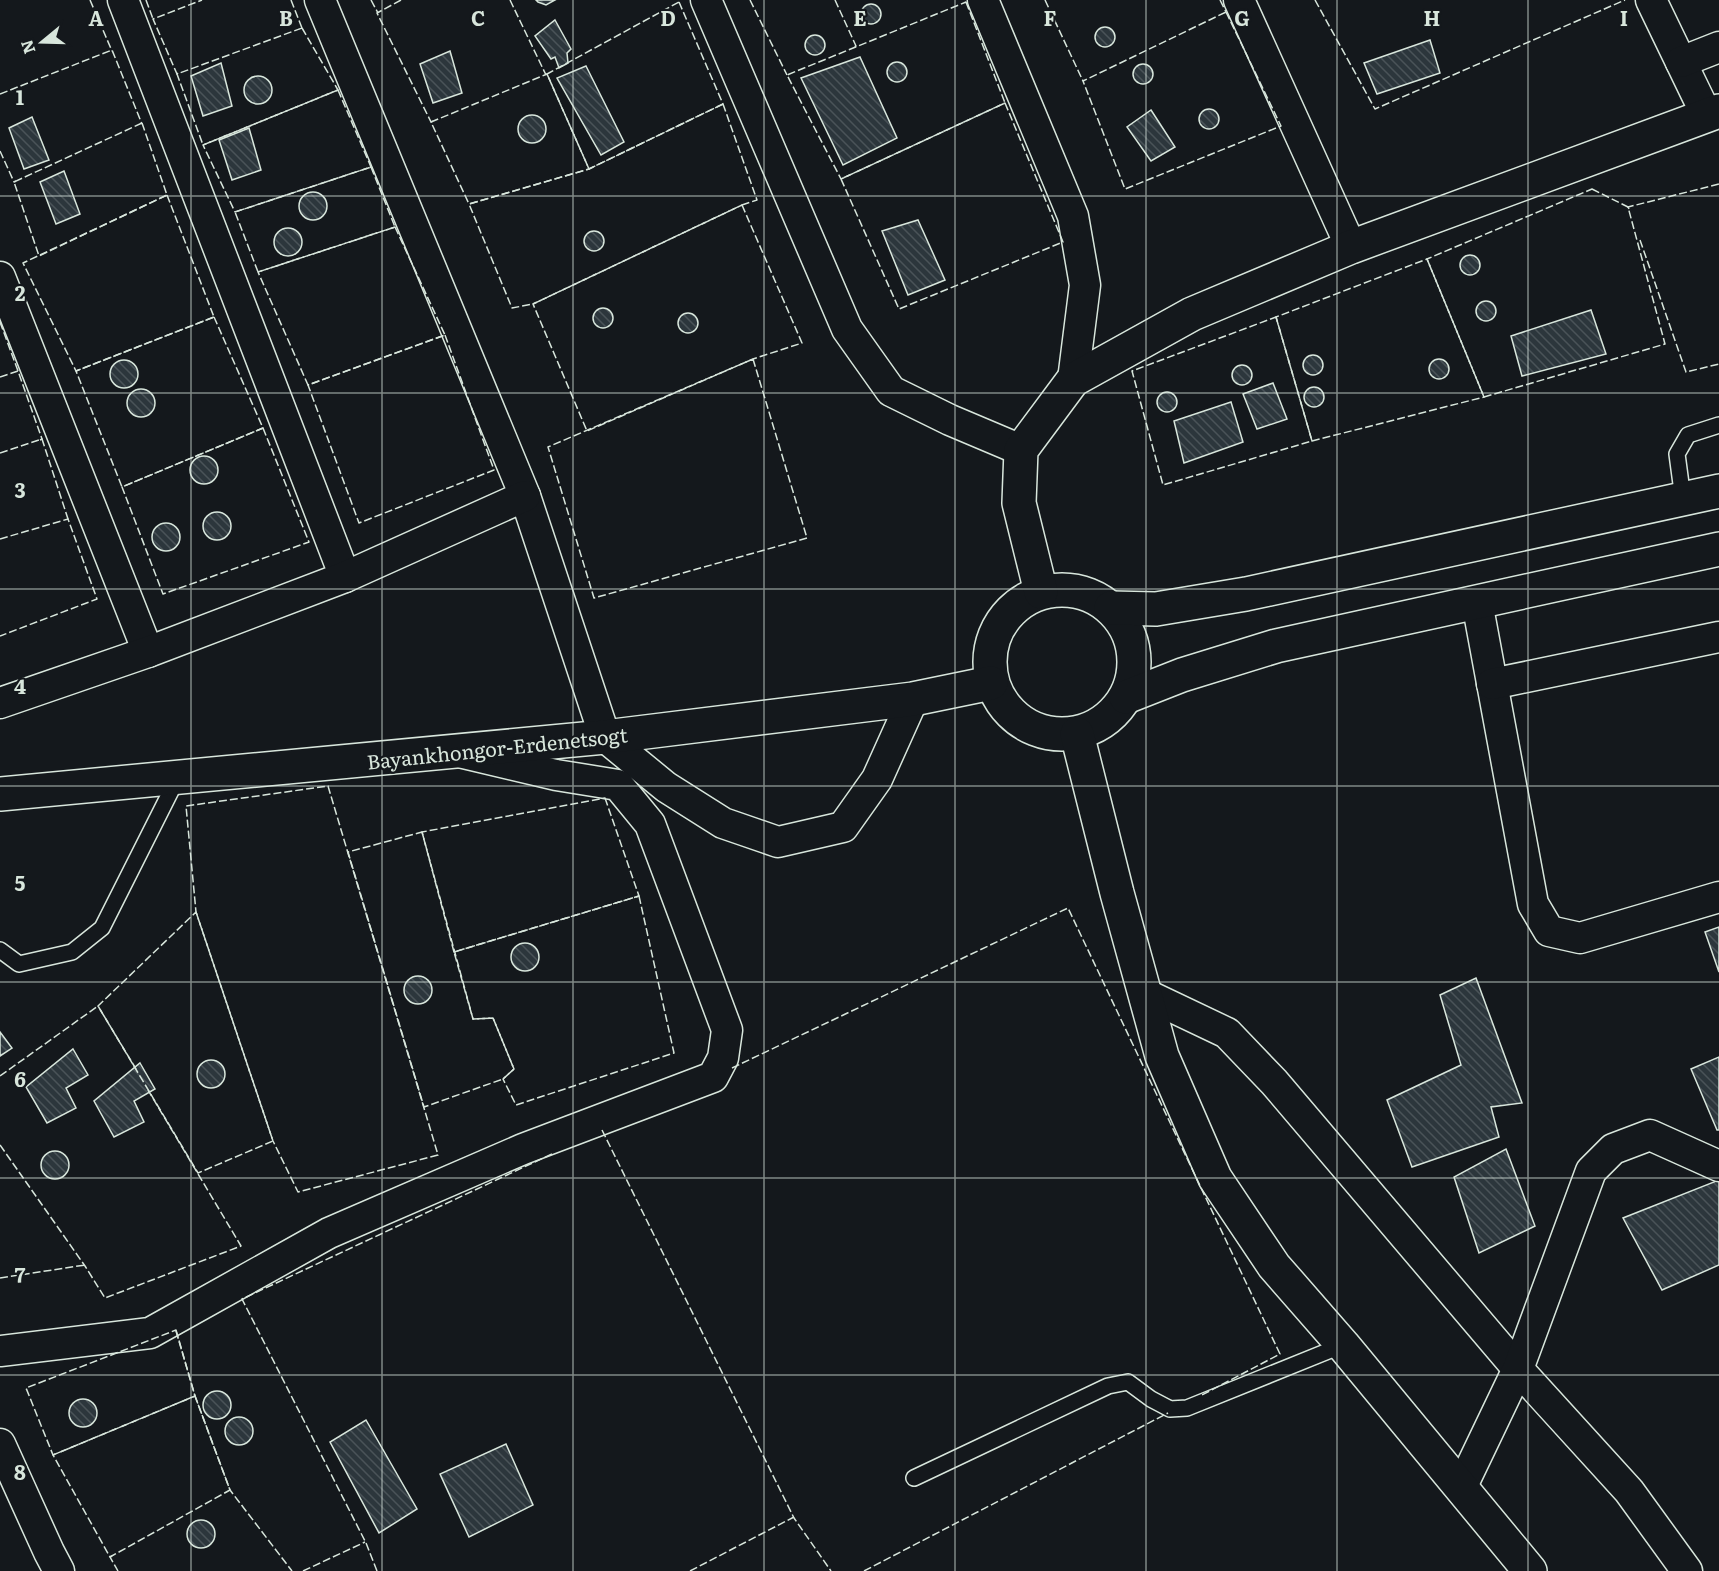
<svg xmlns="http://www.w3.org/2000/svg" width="1719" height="1571" viewBox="0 0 1719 1571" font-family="Literata,serif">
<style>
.building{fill:url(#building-back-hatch);stroke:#d8e6dc;stroke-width:1.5}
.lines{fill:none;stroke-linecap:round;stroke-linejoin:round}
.service-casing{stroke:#d8e6dc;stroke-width:18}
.minor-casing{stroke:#d8e6dc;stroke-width:33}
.tertiary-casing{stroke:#d8e6dc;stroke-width:36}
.secondary-casing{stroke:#d8e6dc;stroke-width:36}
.service{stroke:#14181c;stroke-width:15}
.minor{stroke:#14181c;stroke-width:30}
.tertiary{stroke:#14181c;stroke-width:33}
.secondary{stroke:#14181c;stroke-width:33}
.fence{stroke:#d8e6dc;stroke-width:1.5;stroke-dasharray:8 3;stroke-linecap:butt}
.grid{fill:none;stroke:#d8e6dc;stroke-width:1.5;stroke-opacity:0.55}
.labels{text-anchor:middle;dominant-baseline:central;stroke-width:4.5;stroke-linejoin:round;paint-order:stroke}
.street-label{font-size:20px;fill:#d8e6dc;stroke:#14181c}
.grid-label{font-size:20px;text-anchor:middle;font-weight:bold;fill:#d8e6dc;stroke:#14181c;stroke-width:4.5;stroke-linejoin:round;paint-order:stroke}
</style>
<defs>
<pattern id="building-back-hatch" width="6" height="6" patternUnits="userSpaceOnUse" patternTransform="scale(1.5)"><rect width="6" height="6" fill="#2c363c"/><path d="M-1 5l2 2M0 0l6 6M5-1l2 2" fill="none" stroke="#4a5358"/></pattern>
</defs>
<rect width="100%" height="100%" fill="#14181c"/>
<g class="building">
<path d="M536,0H555L546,5L538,2Z"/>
<circle cx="871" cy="14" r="10"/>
<path d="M555,20L571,49L567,53L568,63L559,68L555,57L551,59L535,36Z"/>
<circle cx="1105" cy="37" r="10"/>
<circle cx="815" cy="45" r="10"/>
<path d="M1430,40L1440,73L1377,94L1364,63Z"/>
<path d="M450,51L462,93L433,103L420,64Z"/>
<path d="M860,57L897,138L843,165L801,78Z"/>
<circle cx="897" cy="72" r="10"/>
<path d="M221,63L232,106L203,116L191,76Z"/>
<circle cx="1143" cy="74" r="10"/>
<path d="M586,66L624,142L601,155L557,78Z"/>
<circle cx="258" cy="90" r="14"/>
<circle cx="1209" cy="119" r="10"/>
<path d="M1151,110L1175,147L1151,161L1127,127Z"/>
<circle cx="532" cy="129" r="14"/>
<path d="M32,117L49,160L24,169L9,128Z"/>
<path d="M249,128L261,170L232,180L219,140Z"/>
<path d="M64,171L80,214L56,224L40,182Z"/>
<circle cx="313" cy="206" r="14"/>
<path d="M918,220L945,280L908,295L882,231Z"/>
<circle cx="288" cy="242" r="14"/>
<circle cx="594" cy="241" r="10"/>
<circle cx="1470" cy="265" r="10"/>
<circle cx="1486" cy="311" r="10"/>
<circle cx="603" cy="318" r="10"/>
<path d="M1591,310L1606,354L1522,376L1511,336Z"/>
<circle cx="688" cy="323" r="10"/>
<circle cx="1313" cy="365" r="10"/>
<circle cx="1439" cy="369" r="10"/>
<circle cx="124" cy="374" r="14"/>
<circle cx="1242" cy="375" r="10"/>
<path d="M1273,383L1287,419L1257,429L1243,394Z"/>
<circle cx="1314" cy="397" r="10"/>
<circle cx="141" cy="403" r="14"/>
<circle cx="1167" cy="402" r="10"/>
<path d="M1231,402L1243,442L1184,463L1174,421Z"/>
<circle cx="204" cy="470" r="14"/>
<circle cx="217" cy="526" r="14"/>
<circle cx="166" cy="537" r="14"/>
<path d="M1719,927V972L1705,932Z"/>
<circle cx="525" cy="957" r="14"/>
<circle cx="418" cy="990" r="14"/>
<path d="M1476,978L1522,1103L1491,1107L1499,1137L1412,1167L1387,1100L1461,1065L1440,995Z"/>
<path d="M0,1032L12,1048L0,1056Z"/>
<path d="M73,1049L88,1075L66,1088L76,1108L47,1123L26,1087Z"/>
<path d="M1719,1057V1130H1717L1691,1069Z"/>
<circle cx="211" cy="1074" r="14"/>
<path d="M140,1063L155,1089L134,1101L144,1122L114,1137L94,1101Z"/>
<path d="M1506,1149L1535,1226L1479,1253L1454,1177Z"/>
<circle cx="55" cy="1165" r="14"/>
<path d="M1719,1180V1265L1662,1290L1623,1218Z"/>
<circle cx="217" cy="1405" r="14"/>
<circle cx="83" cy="1413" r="14"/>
<circle cx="239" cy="1431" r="14"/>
<path d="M366,1420L417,1509L379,1533L330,1442Z"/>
<path d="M506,1444L533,1505L469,1537L440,1474Z"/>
<circle cx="201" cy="1534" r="14"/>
</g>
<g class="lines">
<g class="service-casing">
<g id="service">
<path d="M1683,499L1677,454L1688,435L1719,425"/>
<path d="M0,950L19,964L72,952L102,928L178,777"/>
<path d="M914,1478L1108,1386L1128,1382L1151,1399L1170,1409L1187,1408L1343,1345"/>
</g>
</g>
<g class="minor-casing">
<g id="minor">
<path d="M123,0L345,577"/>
<path d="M320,0L525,496L605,737L666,787L723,823L778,842L843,827L877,779L913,699"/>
<path d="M706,0L847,329L891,391L950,420L1021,450"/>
<path d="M983,0L1073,216L1085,285L1073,380"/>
<path d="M1239,0L1351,247"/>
<path d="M1651,0L1707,116"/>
<path d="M1681,62L1719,47"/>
<path d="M0,277L148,652"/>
<path d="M1477,602L1533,904L1549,931L1580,938L1719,897"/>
<path d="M1492,684L1719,637"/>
<path d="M0,703L148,652L345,577L525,496"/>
<path d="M1145,994L1227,1033L1274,1082L1518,1369L1629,1491L1687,1571"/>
<path d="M0,1351L150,1333L329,1233L523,1149L713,1077L723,1058L727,1030L650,824L618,785L556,775L463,753"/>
<path d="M0,1444L49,1552L59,1571"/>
<path d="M1461,1488L1518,1369L1591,1171L1613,1149L1650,1135L1719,1166"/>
</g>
</g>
<g class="tertiary-casing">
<g id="tertiary">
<circle cx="1062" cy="662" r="72"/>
<path d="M1041,592L1019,503L1021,450L1073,380L1192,314L1351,247L1719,111"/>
<path d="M1077,734L1117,893L1162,1056L1215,1178L1274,1266L1343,1345L1530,1571"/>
<path d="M0,794L605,737L913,699L991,683"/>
</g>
</g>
<g class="secondary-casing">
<g id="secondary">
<path d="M1111,608L1156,609L1246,594L1719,491"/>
<path d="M1126,697L1182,675L1276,646L1719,549"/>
</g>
</g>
<use href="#service" class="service"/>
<use href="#minor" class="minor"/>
<use href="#tertiary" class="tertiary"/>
<use href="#secondary" class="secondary"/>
<g class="fence">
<path d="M90,0L112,51"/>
<path d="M146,0L153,19L154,18"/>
<path d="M291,0L302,28L299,29"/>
<path d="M371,0L378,13"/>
<path d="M401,0L377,13L431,122L433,121"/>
<path d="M510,0L546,75"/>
<path d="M750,0L787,75"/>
<path d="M835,0L856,46L854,47"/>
<path d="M1045,0L1083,81"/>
<path d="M1220,0L1226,12"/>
<path d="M1315,0L1375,109L1625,0"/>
<path d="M679,2L723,104L589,169L547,74Z"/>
<path d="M966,2L1005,103L841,179L787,75Z"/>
<path d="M1226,12L1281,126L1125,189L1083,81Z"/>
<path d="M302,28L338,90L203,145L177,74Z"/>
<path d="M178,73L177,74L153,19L202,0"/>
<path d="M547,74L589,169L469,204L431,122Z"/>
<path d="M338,90L371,167L235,212L203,145Z"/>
<path d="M0,94L112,50L142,124"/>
<path d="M1005,103L1063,242L899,309L841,179Z"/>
<path d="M723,104L757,200L742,205L533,304L512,308L469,204L589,169Z"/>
<path d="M142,123L167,195L39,256L14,182Z"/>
<path d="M0,151L14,182L16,181"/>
<path d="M371,167L395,227L258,272L235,212Z"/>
<path d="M1592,189L1628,207L1665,344L1484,397L1427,259Z"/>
<path d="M167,195L214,317L76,371L23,263Z"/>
<path d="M742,205L802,343L753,359L587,431L533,304Z"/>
<path d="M1629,209L1628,207L1719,184"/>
<path d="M395,227L445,335L308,385L258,272Z"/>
<path d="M1640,240L1686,372L1719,364"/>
<path d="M1427,259L1484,397L1312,441L1276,317Z"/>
<path d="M214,317L263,428L122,487L76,371Z"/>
<path d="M1276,317L1312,441L1163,485L1132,371Z"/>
<path d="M0,322L18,371H17"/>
<path d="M445,335L494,470L359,523L308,385Z"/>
<path d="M753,359L807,538L594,598L548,447Z"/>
<path d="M0,377L18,371L42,439L40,440"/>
<path d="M263,428L309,542L163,594L122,487Z"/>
<path d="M0,453L42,439L68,519H66"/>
<path d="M0,539L68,519L97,599L0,636"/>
<path d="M328,786L438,1155L298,1192L273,1141L196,912L186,806Z"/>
<path d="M605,798L639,896L454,952L422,832Z"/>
<path d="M422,832L473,1019L493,1018L514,1069L503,1079L424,1107L348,852Z"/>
<path d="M639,896L674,1053L516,1105L503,1079L514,1069L493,1018L473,1019L454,952Z"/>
<path d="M196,912L273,1141L198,1173L98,1006Z"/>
<path d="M732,1068L1068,908L1280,1354L1202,1395"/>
<path d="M0,1076L98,1006L136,1069"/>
<path d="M602,1130L794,1518L831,1571"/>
<path d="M0,1145L85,1266L105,1298L241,1246L148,1090"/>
<path d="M0,1278L85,1265"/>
<path d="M176,1330L195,1396L53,1455L26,1388Z"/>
<path d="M176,1331L195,1396L230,1490L292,1571"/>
<path d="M195,1396L230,1490L110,1557L53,1455Z"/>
<path d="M112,1556L110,1557L118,1571"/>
<path d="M303,1571L365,1542"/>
<path d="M377,1571L366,1543L242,1299L554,1153"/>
<path d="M690,1571L794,1517"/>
<path d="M864,1571L1168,1413"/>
</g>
</g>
<path class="grid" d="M191,0V1571M382,0V1571M573,0V1571M764,0V1571M955,0V1571M1146,0V1571M1337,0V1571M1528,0V1571M0,196H1719M0,393H1719M0,589H1719M0,786H1719M0,982H1719M0,1178H1719M0,1375H1719"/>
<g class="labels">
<g class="street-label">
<text transform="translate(497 747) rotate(-6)">Bayankhongor-Erdenetsogt</text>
</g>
</g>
<g class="grid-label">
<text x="96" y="26">A</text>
<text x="286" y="26">B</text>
<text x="478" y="26">C</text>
<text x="668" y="26">D</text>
<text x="860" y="26">E</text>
<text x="1050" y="26">F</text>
<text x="1242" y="26">G</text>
<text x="1432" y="26">H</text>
<text x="1624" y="26">I</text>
<text x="20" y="105">1</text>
<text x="20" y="301">2</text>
<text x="20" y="498">3</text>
<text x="20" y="694">4</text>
<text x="20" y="891">5</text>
<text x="20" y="1087">6</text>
<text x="20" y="1283">7</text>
<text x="20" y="1480">8</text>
</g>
<g transform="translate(42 42) rotate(251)" stroke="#14181c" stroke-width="4.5" paint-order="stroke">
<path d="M0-4.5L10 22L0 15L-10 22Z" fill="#d8e6dc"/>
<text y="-9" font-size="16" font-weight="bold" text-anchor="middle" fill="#d8e6dc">N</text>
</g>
</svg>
